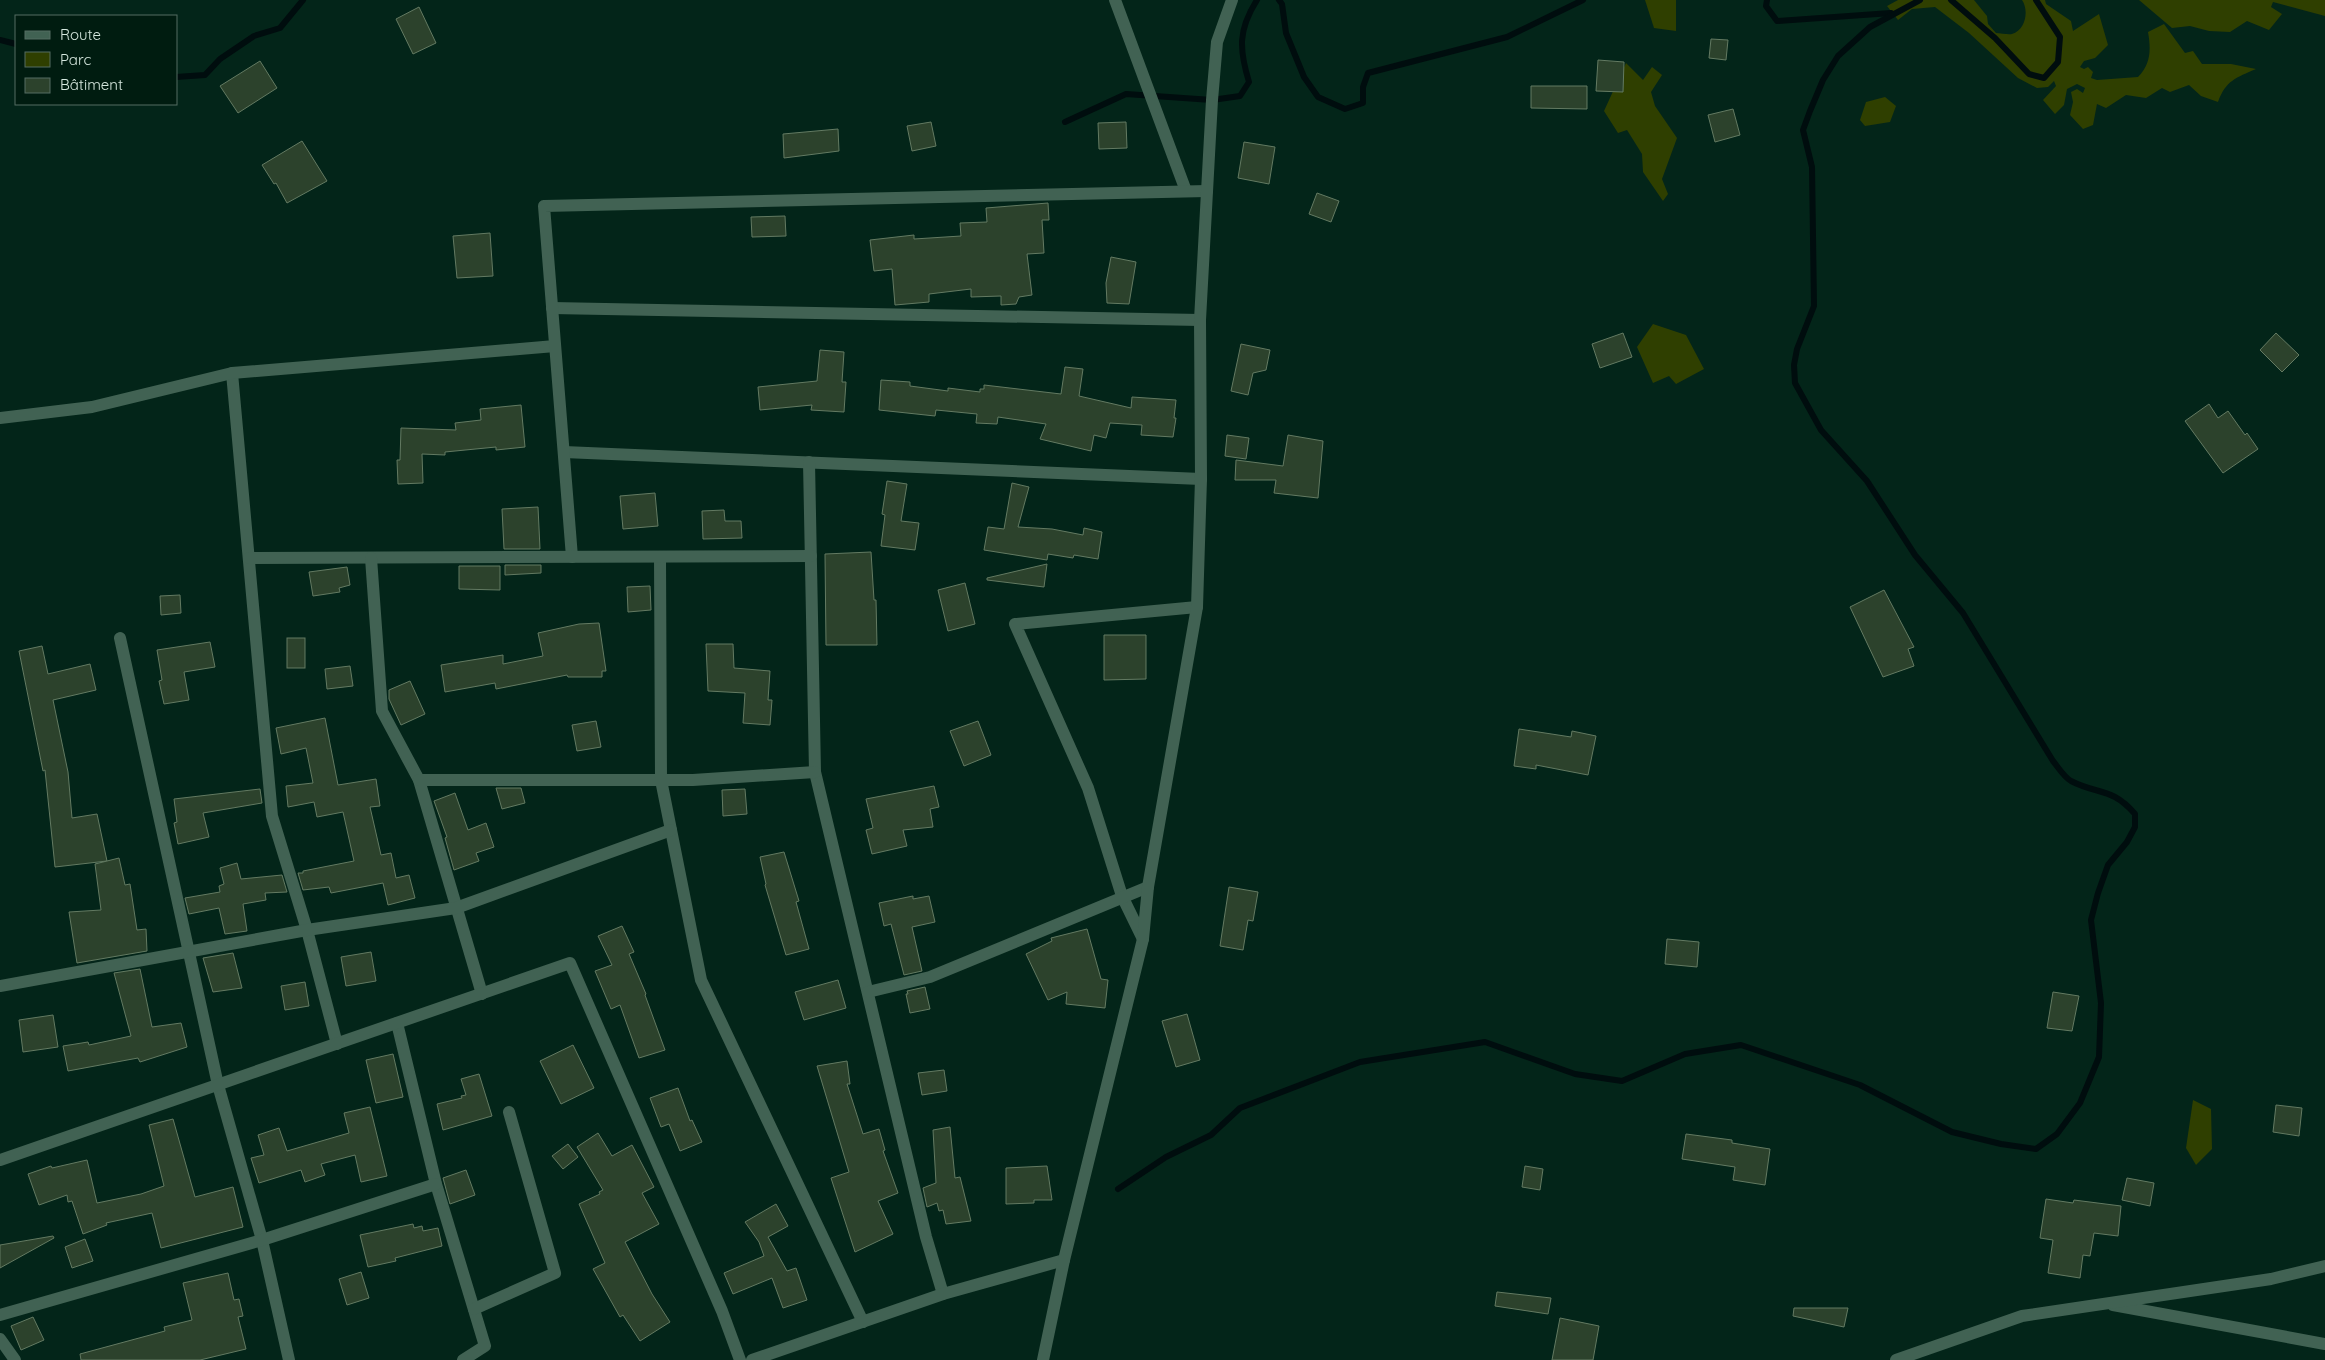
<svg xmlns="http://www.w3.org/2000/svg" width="2325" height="1360" viewBox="0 0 2325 1360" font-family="Quicksand,sans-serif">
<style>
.green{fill:#2f3f00}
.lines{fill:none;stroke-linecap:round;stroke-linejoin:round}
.stream{stroke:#000d0e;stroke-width:6}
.building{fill:#2c422c;stroke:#637a62}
.minor{stroke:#416253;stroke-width:12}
</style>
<rect width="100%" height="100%" fill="#032519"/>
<g class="green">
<path d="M1645,0H1676V31L1654,28Z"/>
<path d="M1898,0H1974L1987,16L1988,24L1996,33C2001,33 2008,35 2012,34C2026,30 2029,10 2022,0H2045L2046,4L2071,21L2073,31L2099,14L2108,45L2095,58L2084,61L2080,67L2084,69L2088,67L2093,72L2091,78L2097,80L2138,77C2151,64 2151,49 2148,32L2164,24L2185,53L2193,51L2202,64H2231L2256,69C2236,78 2226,80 2218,102L2201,96L2189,85L2170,92L2162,88L2146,98L2126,95L2106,108L2097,104L2093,125L2083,129L2070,115L2073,102L2071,92L2077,89L2083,93L2085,88L2077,84L2067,89L2064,105L2055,114L2043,100L2056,86L2054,81L2048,87L2037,88L2018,78L1969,33L1935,7L1912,9L1898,20L1887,6Z"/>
<path d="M2139,0H2325V16L2273,2L2271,7L2282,14L2269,30L2247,21L2230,32L2209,31L2190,26L2172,28Z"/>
<path d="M1626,63L1643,80L1652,67L1662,75L1651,92L1655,106L1677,138L1662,179L1668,194L1663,201L1643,172L1642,154L1627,130L1618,133L1604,111Z"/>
<path d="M1885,97L1896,106L1890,122L1865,126L1860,120L1866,102Z"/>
<path d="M1653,324L1686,335L1704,369L1676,384L1669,376L1653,383L1637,347Z"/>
<path d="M2193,1100L2211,1109L2212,1149L2196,1165L2186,1148Z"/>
</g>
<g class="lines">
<g class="stream">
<path d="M1279,0L1282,4L1286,33L1304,77L1318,97L1345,109L1363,103V87L1368,73L1507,37L1583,0"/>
<path d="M1767,0L1766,6L1777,21L1891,13"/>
<path d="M1951,0L1995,38L2029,74L2044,78L2058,62L2060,37L2036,0"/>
<path d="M0,40L16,44"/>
<path d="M176,77L205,75L220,59L254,36L280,28L303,0"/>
<path d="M1065,122L1126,94L1212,100L1240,96L1249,82C1239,49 1238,30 1257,0"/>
<path d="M1118,1189L1166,1157L1211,1135L1240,1108L1360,1062L1485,1042L1575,1074L1622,1081L1685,1054L1741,1045L1860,1085L1952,1132L2001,1144L2036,1149L2057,1134L2080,1103L2099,1057L2101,1003L2091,920L2098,893L2108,865L2127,842L2135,827V814C2112,787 2098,795 2071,781C2064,777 2058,767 2053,761L1963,613L1915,555L1867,481L1821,430L1795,383L1794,365L1797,349L1814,306L1812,167L1803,130L1810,111L1823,80L1838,56L1870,27L1920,0"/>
</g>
</g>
<g class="building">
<path d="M419,7L436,43L413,54L396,19Z"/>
<path d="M1711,39L1728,40L1726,60L1709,58Z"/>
<path d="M1598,60L1624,62L1623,92L1596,91Z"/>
<path d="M260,61L277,88L238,113L220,86Z"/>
<path d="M1531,86H1587V109L1531,108Z"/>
<path d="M1733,109L1740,135L1715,142L1708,115Z"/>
<path d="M931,122L936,146L912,151L907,126Z"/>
<path d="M1126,122L1127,148L1099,149L1098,123Z"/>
<path d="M838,129L839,151L784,158L783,134Z"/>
<path d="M302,141L327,181L287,203L276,183L274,184L262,165Z"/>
<path d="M1244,142L1275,147L1269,184L1238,178Z"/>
<path d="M1317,193L1339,201L1331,222L1309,214Z"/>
<path d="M1048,203L1049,220H1042L1044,253L1027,254L1032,295L1019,297L1016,304L1001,305V296L971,297V289L929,294V302L895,305L892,269L874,271L870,240L914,235V239L961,236L960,223L987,222L986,208Z"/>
<path d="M785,216L786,236L752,237L751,217Z"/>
<path d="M490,233L493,276L457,278L453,236Z"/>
<path d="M1111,257L1136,262L1129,304L1107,303L1106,283Z"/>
<path d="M1623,333L1632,357L1600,368L1592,344Z"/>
<path d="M2276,333L2299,355L2282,372L2260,350Z"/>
<path d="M1241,344L1270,350L1266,370L1253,373L1248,395L1231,391Z"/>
<path d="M820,350L844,352L842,382H846L844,412L811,410L812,405L760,410L758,387L817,381Z"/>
<path d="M1065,367L1083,369L1079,396L1131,408L1132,397L1176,400L1174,418H1176L1173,437L1141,435L1142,425L1110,423L1106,438L1094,435L1091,451L1040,439L1046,424L998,417L997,424L976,423L977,414L936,410L935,416L879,410L881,380L910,382V386L948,391V388L980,392V389H984V385L1061,394Z"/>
<path d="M2209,404L2218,418L2228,411L2245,435L2247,433L2258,449L2223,473L2185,421Z"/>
<path d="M521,405L525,447L496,450V447L445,452V455L422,454L423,483L398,484L397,460H400L401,428L456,430L455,423L481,420L480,409Z"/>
<path d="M1227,435L1249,438L1246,459L1225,456Z"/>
<path d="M1288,435L1323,441L1318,498L1274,493L1276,480H1235L1236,460L1283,466Z"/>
<path d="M887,481L907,484L901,521L919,523L915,550L881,546L885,515L882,514Z"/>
<path d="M1012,483L1029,487L1018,527L1052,529L1083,535L1084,528L1102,532L1098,559L1074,555L1073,558L1048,554L1047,560L984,550L988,527L1004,529Z"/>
<path d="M655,493L658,526L623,529L620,496Z"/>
<path d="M538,507L540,549H504L502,509Z"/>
<path d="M724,510L725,521H741L742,538L703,539L702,511Z"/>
<path d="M871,552L874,600H876L877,645H826L825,554Z"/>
<path d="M1047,564L1044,587L987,580V578Z"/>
<path d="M505,565H541V573L505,575Z"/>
<path d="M459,566H500V590L459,589Z"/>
<path d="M347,567L350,585L339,588L340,592L313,596L309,572Z"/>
<path d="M965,583L975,624L948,631L938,590Z"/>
<path d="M650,586L651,610L628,612L627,587Z"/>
<path d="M1884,590L1914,647L1908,649L1914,666L1883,677L1850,607Z"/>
<path d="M180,595L181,613L161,615L160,596Z"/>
<path d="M599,623L606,671H602V677H568L567,675L496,689L495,683L445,692L441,665L503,655V664L543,656L538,633L579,624Z"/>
<path d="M1104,635H1146V679L1104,680Z"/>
<rect x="287" y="638" width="18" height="30"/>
<path d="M210,642L215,667L184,672L189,700L164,704L159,681L162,680L157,650Z"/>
<path d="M706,644H733L734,668L770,671L768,700H772L770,725L743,723L745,693L708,691Z"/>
<path d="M42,646L48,674L90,664L96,690L53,700L68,772L72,818L97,814L107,861L55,867L45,770L43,771L19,651Z"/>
<path d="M350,666L353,686L327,689L325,669Z"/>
<path d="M410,681L425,714L401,725L389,699V690Z"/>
<path d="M325,718L338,785L376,779L380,806L370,807L381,855L391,853L396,878L409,875L415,898L388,905L383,883L331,893L329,887L303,890L298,873H303V871L354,861L343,812L317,817L314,802L288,807L286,786L313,783L306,748L281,754L276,728Z"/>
<path d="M596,721L601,747L577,751L572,725Z"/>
<path d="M978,721L991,755L964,766L950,731Z"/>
<path d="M1519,729L1571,737L1572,731L1596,736L1588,775L1536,765V769L1514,766Z"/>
<path d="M934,786L939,807L930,809L933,827L903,830L907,846L872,854L866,830L873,828L866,799Z"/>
<path d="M496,788H521L525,803L502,809Z"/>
<path d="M260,789L262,803L203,813L209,837L178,844L174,823L177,822L174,799Z"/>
<path d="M745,789L747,814L723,816L722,790Z"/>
<path d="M455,793L468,830L486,823L494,847L476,853L479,861L454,870L445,838L447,837L434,801Z"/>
<path d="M784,852L799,901L796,902L809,949L786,955L765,885L766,884L760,857Z"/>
<path d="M119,858L125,885L130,884L137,930L146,929L147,951L77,963L69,912L101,910L95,864Z"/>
<path d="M237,863L241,879L282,875L287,892L265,893L266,900L243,904L247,931L225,934L219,908L189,914L185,898L220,892L219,886L224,884L220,868Z"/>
<path d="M1229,887L1258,892L1253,921L1248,920L1243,950L1220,946Z"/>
<path d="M913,896V899L929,896L935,922L912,927L922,971L904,975L891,924L884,926L879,903Z"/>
<path d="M622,926L634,952L629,954L646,994L645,995L665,1050L639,1058L620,1005L611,1009L595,971L612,965L598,936Z"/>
<path d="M1087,929L1101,979L1108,980L1105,1008L1066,1004L1067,992L1048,1000L1026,954L1052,941L1051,938Z"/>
<path d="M1667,939L1699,942L1697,967L1665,964Z"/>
<path d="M371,952L376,981L346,986L341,957Z"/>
<path d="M233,953L242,988L213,992L203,958Z"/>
<path d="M140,969L152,1027L181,1023L187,1047L140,1062L138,1058L68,1071L63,1046L88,1042L89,1045L131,1036L114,973Z"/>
<path d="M838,980L846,1008L804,1020L795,992Z"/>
<path d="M305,982L309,1006L285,1010L281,986Z"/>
<path d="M925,987L930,1009L910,1013L906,994H908L907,991Z"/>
<path d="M2053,992L2079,996L2072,1031L2047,1028Z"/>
<path d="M1187,1014L1200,1060L1176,1067L1162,1021Z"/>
<path d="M53,1015L58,1047L23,1052L19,1020Z"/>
<path d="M573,1045L594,1088L561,1104L540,1061Z"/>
<path d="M393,1054L403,1097L376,1103L366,1060Z"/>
<path d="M847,1061L850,1084H847L863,1134L879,1129L885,1150L883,1151L898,1193L878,1201L893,1234L855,1252L831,1178L849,1172L817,1066Z"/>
<path d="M944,1070L947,1091L922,1095L918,1073Z"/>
<path d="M479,1074L492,1116L443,1130L437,1104L462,1098L461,1096L466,1095L461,1079Z"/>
<path d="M678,1088L690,1121L692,1120L702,1142L680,1151L669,1124L661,1127L650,1098Z"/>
<path d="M2276,1105L2302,1108L2299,1136L2273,1132Z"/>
<path d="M370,1107L387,1176L361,1182L355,1155L321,1164L325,1175L305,1182L301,1170L259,1183L251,1158L264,1155L258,1135L279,1128L287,1151L349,1133L344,1113Z"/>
<path d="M173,1119L195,1197L233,1187L243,1227L161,1248L152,1213L106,1223L107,1225L83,1234L72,1201L68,1202L67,1195L39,1205L28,1174L51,1166L52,1168L87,1160L97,1203L141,1194L164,1186L149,1125Z"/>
<path d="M950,1127L955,1178L960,1177L971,1221L946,1224L943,1210L939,1211L937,1203L927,1207L923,1188L936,1183L933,1130Z"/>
<path d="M598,1133L612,1156L632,1145L654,1187L642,1193L659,1224L625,1242L652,1294L670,1322L640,1341L623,1315L620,1317L593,1269L605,1263L579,1204L600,1194L599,1192L603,1190L577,1147Z"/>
<path d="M1686,1134L1732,1140V1143L1770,1149L1765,1185L1733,1180L1735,1167L1682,1159Z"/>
<path d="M568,1144L578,1157L563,1169L552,1156Z"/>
<path d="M1047,1166L1052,1200H1034V1203L1006,1204V1168Z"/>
<path d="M1525,1166L1543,1169L1540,1190L1522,1187Z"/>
<path d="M466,1170L475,1195L450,1204L443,1178Z"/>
<path d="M2127,1178L2154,1183L2150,1206L2122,1200Z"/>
<path d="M2046,1199L2073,1203L2074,1200L2121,1206L2118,1236L2094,1233L2090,1256L2083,1255L2080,1278L2048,1273L2053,1240L2040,1238Z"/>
<path d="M776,1204L788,1226L768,1237L787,1271L796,1268L807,1300L783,1308L772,1278L733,1294L724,1273L764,1256L759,1242L745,1222Z"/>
<path d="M413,1224L414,1228L422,1226L423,1231L438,1228L442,1246L395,1258L396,1261L368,1267L360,1235Z"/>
<path d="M53,1236L54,1238L0,1268V1245Z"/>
<path d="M85,1239L93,1261L72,1268L65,1247Z"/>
<path d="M361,1272L369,1298L347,1305L339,1279Z"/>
<path d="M228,1273L234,1300L239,1299L243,1316L238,1317L246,1349L200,1360H81L80,1354L165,1331L164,1327L192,1320L183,1283Z"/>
<path d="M1497,1292L1551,1298L1548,1314L1495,1306Z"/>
<path d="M1794,1308H1848L1844,1327L1793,1316Z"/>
<path d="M33,1317L44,1340L21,1350L11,1326Z"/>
<path d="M1560,1318L1599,1326L1593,1360H1552Z"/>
</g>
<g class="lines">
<g class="minor">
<path d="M1115,0L1186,191"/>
<path d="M552,308L1200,320"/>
<path d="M232,373L272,816L307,930L337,1044"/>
<path d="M0,418L92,407L232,373L555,346"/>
<path d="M564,452L1201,479"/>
<path d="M809,462L815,772L926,1237L943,1294"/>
<path d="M572,557L544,206L1207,191"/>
<path d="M660,557L661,780L701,980L863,1322"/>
<path d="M249,558L811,556"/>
<path d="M371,558L382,711L419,780L482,994"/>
<path d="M120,638L218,1085L262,1240L289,1360"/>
<path d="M419,780H693L815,772"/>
<path d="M1143,939L1122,896L1088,788L1015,624L1197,607"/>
<path d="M0,986L307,930L456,908L671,830"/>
<path d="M868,992L930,977L1148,887"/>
<path d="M397,1023L436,1184L485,1346L463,1360"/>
<path d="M0,1160L570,963L722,1311L740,1360"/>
<path d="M2113,1305L2325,1344"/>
<path d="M474,1309L555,1273L509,1112"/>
<path d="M0,1315L262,1240L436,1184"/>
<path d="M0,1339L15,1360"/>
<path d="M752,1360L943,1294L1064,1260"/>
<path d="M1043,1360L1064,1260L1143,939L1148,887L1197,607L1201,479L1200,320L1212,100L1217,42L1232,0"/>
<path d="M1896,1360L2022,1316L2271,1279L2325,1266"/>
</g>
</g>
<rect x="15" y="15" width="162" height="90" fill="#001c10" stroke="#556d62"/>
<rect x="25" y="31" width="25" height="8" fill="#416253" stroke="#556d62"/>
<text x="60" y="40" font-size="15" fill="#d5e7de">Route</text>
<rect x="25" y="52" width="25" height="15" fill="#2f3f00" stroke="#556d62"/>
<text x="60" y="65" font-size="15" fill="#d5e7de">Parc</text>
<rect x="25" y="78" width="25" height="15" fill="#2c422c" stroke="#556d62"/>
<text x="60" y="90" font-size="15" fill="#d5e7de">Bâtiment</text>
</svg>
